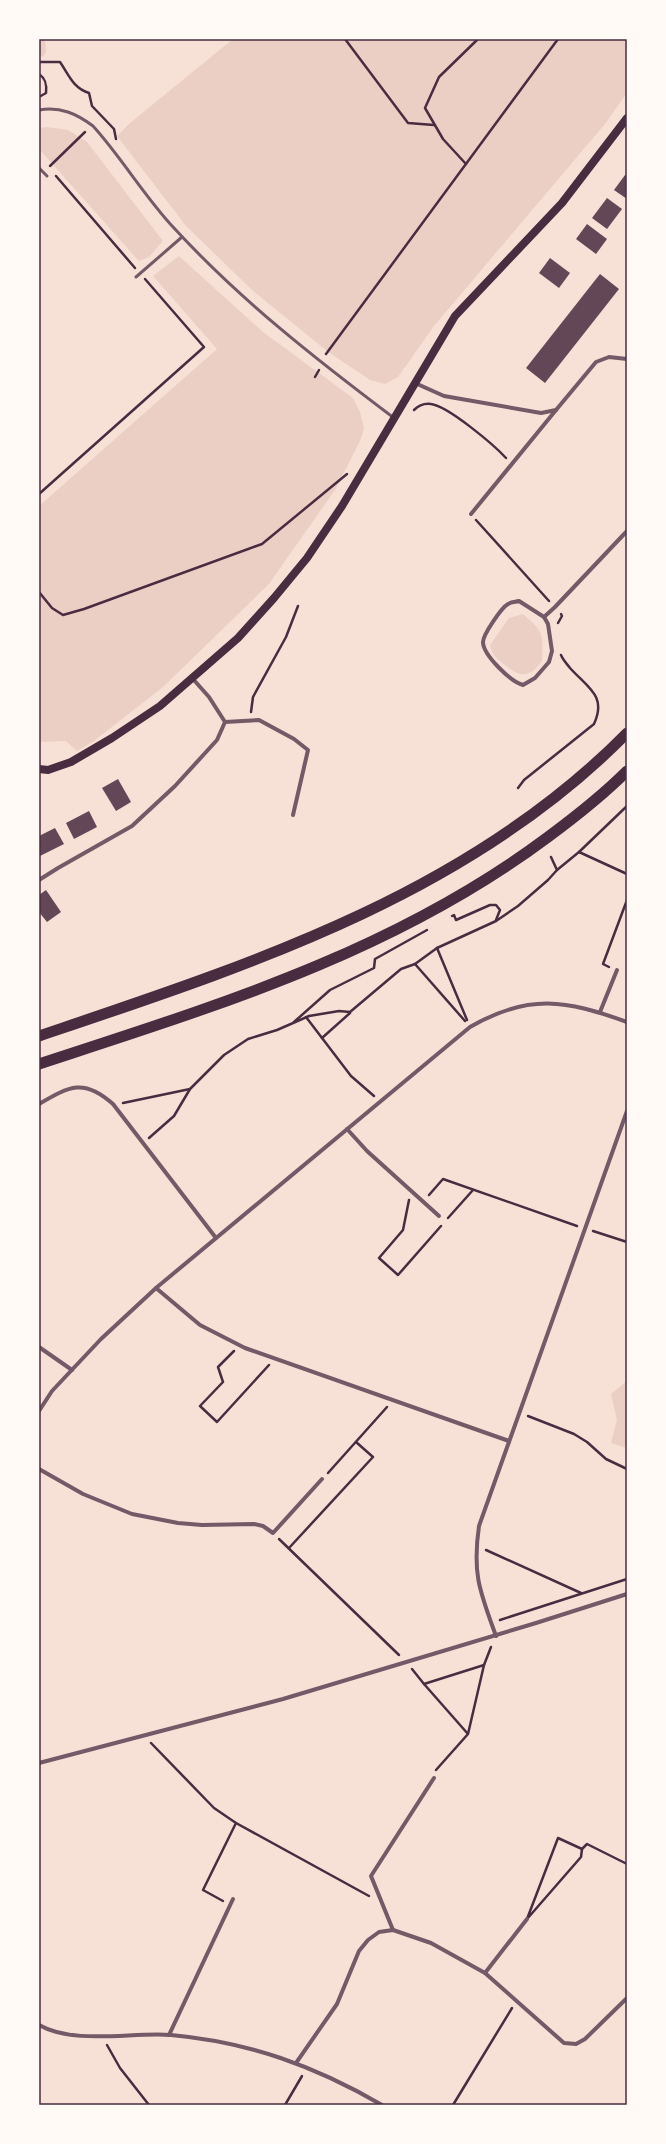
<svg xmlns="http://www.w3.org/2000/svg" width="666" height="2144" viewBox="0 0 666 2144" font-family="Arial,sans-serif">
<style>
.green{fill:#ebcfc5}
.building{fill:#644757}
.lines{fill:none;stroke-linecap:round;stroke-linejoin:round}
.path{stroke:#4a2c40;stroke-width:2.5}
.service{stroke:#755966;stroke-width:3}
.minor{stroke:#755966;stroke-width:4}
.secondary{stroke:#4a2c40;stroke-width:8}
.trunk{stroke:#4a2c40;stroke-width:11}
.neatline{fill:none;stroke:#4a2c40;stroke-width:1.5}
</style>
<rect width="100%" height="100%" fill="#f7e1d7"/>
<g class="green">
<path d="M39,39H45L46,52L43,57L39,54Z"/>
<path d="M233,39H627V93L605,124L434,326L398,377L385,384L370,380L327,351L252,290L186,226L117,136L130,123Z"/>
<path d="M47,127L68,130L87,142L163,241L149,257L139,261L39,149V128Z"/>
<path d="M179,256L263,332L353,398L360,412L364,429L360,441L335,490L269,584L163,687L94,741L77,751L66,741L39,742V506L217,349L153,276Z"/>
<path d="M523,614C544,632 543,634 542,661C530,678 520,678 505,665C497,659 492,655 490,645L509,618Z"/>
<path d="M627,1381V1448L611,1443L617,1420L611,1394Z"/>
</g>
<g class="building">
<path d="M625,175L627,176V199L614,190Z"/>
<path d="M607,198L622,209L607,229L592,218Z"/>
<path d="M587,224L607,239L596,254L576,239Z"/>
<path d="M550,258L570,273L559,288L539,273Z"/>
<path d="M600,274L619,289L545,383L526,368Z"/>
<path d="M118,779L131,802L116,811L102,788Z"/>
<path d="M89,811L97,827L74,839L66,823Z"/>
<path d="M55,828L64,844L40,856L39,836Z"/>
<path d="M46,890L61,912L47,922L39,912V895Z"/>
</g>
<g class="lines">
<g class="path">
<path d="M345,39L408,123L434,125"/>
<path d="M39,62H60C69,75 73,88 89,93L92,106L114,129L116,139"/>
<path d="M39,74C46,79 47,85 46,93L39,97"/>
<path d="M466,164L443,139L425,108L439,77L478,39"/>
<path d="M50,166L85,132"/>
<path d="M56,176L135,268"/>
<path d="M326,354L558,39"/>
<path d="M315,377L319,370"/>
<path d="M414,410C418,406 424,403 431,404C448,406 494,445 506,458"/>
<path d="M39,494L204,347L145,279"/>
<path d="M476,520L549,601"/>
<path d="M39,592L52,608L63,615L84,609L262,544L347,474"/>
<path d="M558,623L562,616L561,614"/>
<path d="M251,712L253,697L286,637L298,606"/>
<path d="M518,788L524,780L594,724C607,696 588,688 570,668C567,664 563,660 561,655"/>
<path d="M579,852L627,806"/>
<path d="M557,870L579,852L627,874"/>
<path d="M452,916L454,915L456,920L490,905H496L500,910L496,920"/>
<path d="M437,948L467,1020"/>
<path d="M415,964L465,1021"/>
<path d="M609,967L603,964L627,900"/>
<path d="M306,1017L351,1076L374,1096"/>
<path d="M294,1022L330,990L374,968L375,959L427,930"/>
<path d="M322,1038L350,1013"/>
<path d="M123,1103L190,1089L224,1055L248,1039L277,1030L309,1016L339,1011L350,1012L401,969L415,964L437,948L496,921L518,906L548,880L557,870L551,857"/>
<path d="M149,1138L174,1116L190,1089"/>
<path d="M429,1195L443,1179L577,1226"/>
<path d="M409,1200L403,1230L379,1258L398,1275L441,1226"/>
<path d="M448,1218L473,1190"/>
<path d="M593,1231L627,1242"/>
<path d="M234,1351L218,1367L223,1382L200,1406L217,1422L269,1365"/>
<path d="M528,1416L574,1434L587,1442L606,1459L627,1469"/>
<path d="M328,1473L387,1407"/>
<path d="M279,1539L399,1655"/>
<path d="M289,1548L373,1457L356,1442"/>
<path d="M486,1550L581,1593"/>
<path d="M500,1620L627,1579"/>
<path d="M484,1665L491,1647"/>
<path d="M412,1669L424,1684"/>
<path d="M151,1743L214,1808L236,1823L369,1896"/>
<path d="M436,1770L468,1734L424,1684L484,1665L468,1734"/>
<path d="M558,1838L582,1849L581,1857L527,1919Z"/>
<path d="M582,1849L587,1844L627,1864"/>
<path d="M223,1901L203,1890L236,1823"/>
<path d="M107,2045L120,2068L149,2105"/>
<path d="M285,2105L302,2076"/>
<path d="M453,2105L512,2008"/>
</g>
<g class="service">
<path d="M39,110C60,106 77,114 93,126C122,158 144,196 174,228C239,299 317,360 394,418"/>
<path d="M39,168L47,176"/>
<path d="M136,277L182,237"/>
</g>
<g class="minor">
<path d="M415,383L444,396L541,413L556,410L596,362L609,357L627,359"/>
<path d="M471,514L556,410"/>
<path d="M519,601L544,617L548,624L552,651L549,662L535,678L523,685C511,682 483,655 483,642C483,635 501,608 508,604C511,602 516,602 519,601Z"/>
<path d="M544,617L555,607L627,531"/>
<path d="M225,722L259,720L294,739L308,750L293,815"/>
<path d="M39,880L58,868L132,826L175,786L217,740L225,722L209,697L193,679"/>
<path d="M600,1012L617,970"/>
<path d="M39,1104C70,1086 84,1078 113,1104L216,1238"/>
<path d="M347,1129L367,1151L439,1216"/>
<path d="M156,1288L200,1325L245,1348L509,1441"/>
<path d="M39,1347L72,1370"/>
<path d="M39,1411L52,1391L101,1339L156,1288L470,1027C529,993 566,1000 627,1022"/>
<path d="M39,1469L83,1494L132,1514L178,1523L202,1525L254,1524L263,1526L273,1533L322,1479"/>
<path d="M496,1636C480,1592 472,1574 479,1526L627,1111"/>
<path d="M39,1763L283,1699L536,1623L627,1594"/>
<path d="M393,1930L371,1876L434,1778"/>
<path d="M485,1973L527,1919"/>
<path d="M39,2025C74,2045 131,2032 171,2035C249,2042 315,2066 382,2105"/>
<path d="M169,2035L233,1899"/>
<path d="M296,2063L337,2004L359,1951L368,1940L379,1932L393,1930L431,1943L485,1973L564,2043L576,2044L585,2039L627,1998"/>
</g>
<path class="secondary" d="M39,769L48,770L71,762L112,738L160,706L238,638L274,598L307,558L342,506L455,316L562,203L627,118"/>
<g class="trunk">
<path d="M39,1036C249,965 468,895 627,733"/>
<path d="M39,1064C219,1005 394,952 548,837C575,817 603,795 627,771"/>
</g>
</g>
<rect width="666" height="2144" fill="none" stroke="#fffaf5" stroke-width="80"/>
<rect x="40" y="40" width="586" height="2064" class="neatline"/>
</svg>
